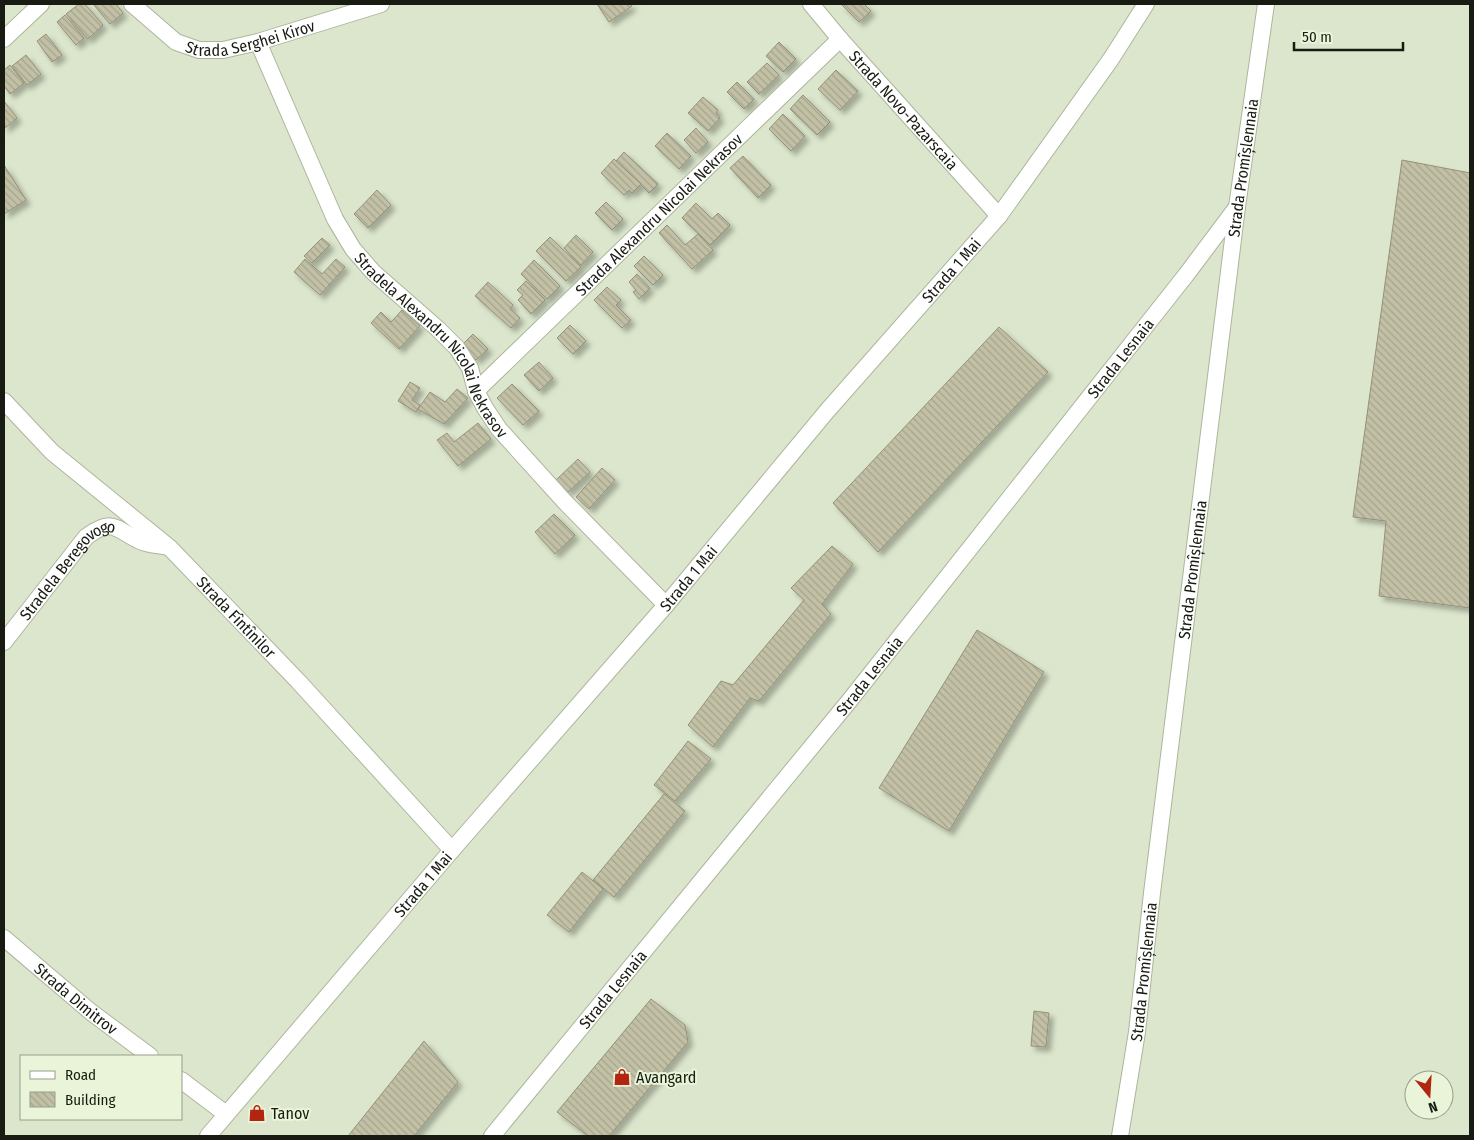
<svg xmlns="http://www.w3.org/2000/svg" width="1474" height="1140" viewBox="0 0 1474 1140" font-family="'Fira Sans Condensed',sans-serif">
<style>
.building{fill:url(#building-back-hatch);stroke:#939279;filter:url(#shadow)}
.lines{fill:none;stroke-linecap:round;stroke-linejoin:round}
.minor-casing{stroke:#acb69c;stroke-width:18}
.minor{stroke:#fff;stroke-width:16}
.labels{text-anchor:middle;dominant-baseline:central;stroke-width:4;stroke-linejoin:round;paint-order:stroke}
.street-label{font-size:16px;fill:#171b11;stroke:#eaf4d9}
.poi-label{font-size:16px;fill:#171b11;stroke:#eaf4d9;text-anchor:start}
</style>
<defs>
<pattern id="building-back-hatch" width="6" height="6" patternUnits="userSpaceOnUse" patternTransform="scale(1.25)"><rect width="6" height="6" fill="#c2c0a5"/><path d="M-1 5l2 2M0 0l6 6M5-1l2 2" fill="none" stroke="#a6a48d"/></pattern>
<filter id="shadow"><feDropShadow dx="4.5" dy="4.5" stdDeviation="2.5" flood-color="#0004"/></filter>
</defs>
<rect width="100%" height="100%" fill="#dce6cc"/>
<g class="building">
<path d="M79,4H85L103,25L88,39L66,14Z"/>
<path d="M93,4H116L123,13L110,24Z"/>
<path d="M597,4H631L632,6L609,22Z"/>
<path d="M841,4H864L871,11L859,22Z"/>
<path d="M65,15L84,38L76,45L57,22Z"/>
<path d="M46,34L62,55L52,62L37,41Z"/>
<path d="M779,42L796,59L783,72L766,56Z"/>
<path d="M26,55L41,74L27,85L12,66Z"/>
<path d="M767,63L779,75L759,94L747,82Z"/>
<path d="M10,65L24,83L10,94L4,86V70Z"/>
<path d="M836,70L858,91L840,110L818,89Z"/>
<path d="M737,82L754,99L744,109L727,92Z"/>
<path d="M803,95L830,122L817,135L790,109Z"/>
<path d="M703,97L718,110L716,113L720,118L708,131L688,113Z"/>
<path d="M4,101L17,118L4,129Z"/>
<path d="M783,114L805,136L791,151L769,129Z"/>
<path d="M696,128L708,142L696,153L684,140Z"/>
<path d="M667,133L691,156L679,169L655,146Z"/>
<path d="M624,152L658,184L649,193L616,161Z"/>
<path d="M743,156L771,185L758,198L730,168Z"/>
<path d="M614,159L641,184L632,193L629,190L624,195L601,173Z"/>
<path d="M1402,160L1470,173V608L1379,596L1386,521L1353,517Z"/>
<path d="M4,165L26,200L4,214Z"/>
<path d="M377,190L391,205L368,228L354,214Z"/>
<path d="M606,202L623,219L612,230L595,213Z"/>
<path d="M696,203L712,219L718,213L730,225L710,245L682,218Z"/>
<path d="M667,225L685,245L698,234L713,250L692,269L659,233Z"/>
<path d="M576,235L593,252L581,265L564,248Z"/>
<path d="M550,237L581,267L566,281L536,251Z"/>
<path d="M322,238L330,245L312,263L304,256Z"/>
<path d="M644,256L663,275L653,285L634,266Z"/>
<path d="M305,259L322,274L336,259L345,267L320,295L294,272Z"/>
<path d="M534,260L560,286L547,299L521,274Z"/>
<path d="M637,274L650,288L639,299L633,292L636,290L629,282Z"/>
<path d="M526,281L545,300L531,314L518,300L523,295L517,290Z"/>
<path d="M488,282L513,305L510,309L520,318L511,328L475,296Z"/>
<path d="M607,287L621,300L616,305L631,320L622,328L594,300Z"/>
<path d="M402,310L420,326L399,349L371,323L381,312L391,322Z"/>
<path d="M570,325L586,341L573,354L557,338Z"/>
<path d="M999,327L1048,372L878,552L833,503Z"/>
<path d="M473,334L488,349L476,360L462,345Z"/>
<path d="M539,362L553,378L539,391L524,375Z"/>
<path d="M410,382L420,388L412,400L420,405L416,412L398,401Z"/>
<path d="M512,384L539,411L523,425L497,398Z"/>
<path d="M457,389L468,398L444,424L418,409L430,392L445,402Z"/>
<path d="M478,423L491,439L458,466L437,440L447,433L454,442Z"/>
<path d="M578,459L590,472L568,492L556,480Z"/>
<path d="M602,468L615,480L589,509L576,497Z"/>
<path d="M554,514L575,535L555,554L535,532Z"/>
<path d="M832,546L853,564L822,604L831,614L759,701L750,698L713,747L688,725L721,681L733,685L804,600L791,588Z"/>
<path d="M977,630L1044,672L949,831L879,788Z"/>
<path d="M688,741L711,759L675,801L654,785Z"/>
<path d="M664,794L685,811L614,897L593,880Z"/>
<path d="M582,872L603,889L569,932L547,915Z"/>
<path d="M651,999L685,1025L688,1042L609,1136H588L557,1112Z"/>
<path d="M1034,1011L1049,1013L1046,1047L1031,1046Z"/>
<path d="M424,1041L458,1082L414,1136H348Z"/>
</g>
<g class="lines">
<g class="minor-casing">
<g id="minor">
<path id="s1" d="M132,4L176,42L199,50H223L258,42L381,4"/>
<path id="s2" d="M811,4L840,39L999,216"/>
<path d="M4,39L41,4"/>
<path id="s3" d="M258,42L335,219L353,249L373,272L438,329L457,348L470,368L476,391L485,408L499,429L565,502L666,605"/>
<path id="s4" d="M476,391L840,39"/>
<path id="s5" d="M4,401L52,452L170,548L298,681L452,850"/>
<path id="s6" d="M4,642L86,537C113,517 115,529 140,541C148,545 159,545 168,547"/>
<path id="s7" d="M4,938L91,1012L150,1056"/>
<path d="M181,1080L226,1114"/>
<path id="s8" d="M208,1136L452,850L666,605L827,411L999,216L1111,59L1146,4"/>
<path id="s9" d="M492,1136L850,700L1186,275L1237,207"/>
<path id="s10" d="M1120,1136L1137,1032L1152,893L1237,207L1266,4"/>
</g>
</g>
<use href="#minor" class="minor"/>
</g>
<defs>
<g id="shop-bare" transform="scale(1.35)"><path d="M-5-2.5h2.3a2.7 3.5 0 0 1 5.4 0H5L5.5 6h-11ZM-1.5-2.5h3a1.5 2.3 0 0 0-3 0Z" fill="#b22510" stroke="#eaf4d9" stroke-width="2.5" paint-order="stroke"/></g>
</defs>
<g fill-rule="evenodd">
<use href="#shop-bare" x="622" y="1077"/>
<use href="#shop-bare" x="257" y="1113"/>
</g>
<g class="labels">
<g class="street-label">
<text stroke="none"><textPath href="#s1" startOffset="135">Strada Serghei Kirov</textPath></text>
<text stroke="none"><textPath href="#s2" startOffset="141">Strada Novo-Pazarscaia</textPath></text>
<text stroke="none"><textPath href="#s10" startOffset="976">Strada Promîșlennaia</textPath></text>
<text stroke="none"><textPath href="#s4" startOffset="254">Strada Alexandru Nicolai Nekrasov</textPath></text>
<text stroke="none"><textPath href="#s8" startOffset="1141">Strada 1 Mai</textPath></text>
<text stroke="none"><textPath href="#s3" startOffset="354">Stradela Alexandru Nicolai Nekrasov</textPath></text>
<text stroke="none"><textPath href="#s9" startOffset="1000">Strada Lesnaia</textPath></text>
<text stroke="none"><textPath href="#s10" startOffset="571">Strada Promîșlennaia</textPath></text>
<text stroke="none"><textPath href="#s6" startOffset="98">Stradela Beregovogo</textPath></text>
<text stroke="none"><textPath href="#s8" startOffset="736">Strada 1 Mai</textPath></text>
<text stroke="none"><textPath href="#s5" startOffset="318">Strada Fîntînilor</textPath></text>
<text stroke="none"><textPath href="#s9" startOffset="595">Strada Lesnaia</textPath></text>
<text stroke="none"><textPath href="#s8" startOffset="331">Strada 1 Mai</textPath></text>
<text stroke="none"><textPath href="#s10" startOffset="166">Strada Promîșlennaia</textPath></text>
<text stroke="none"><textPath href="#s9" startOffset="190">Strada Lesnaia</textPath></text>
<text stroke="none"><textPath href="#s7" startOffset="94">Strada Dimitrov</textPath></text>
</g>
<g class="poi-label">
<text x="636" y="1077">Avangard</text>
<text x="271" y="1113">Tanov</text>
</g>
</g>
<rect width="1474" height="1140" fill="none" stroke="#171b11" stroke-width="10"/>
<rect x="20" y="1055" width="162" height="65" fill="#eaf4d9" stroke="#969d89"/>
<rect x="30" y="1071" width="25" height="8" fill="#ffffff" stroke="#969d89"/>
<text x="65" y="1080" font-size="15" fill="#171b11">Road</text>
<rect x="30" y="1092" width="25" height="15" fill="url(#building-back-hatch)" stroke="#969d89"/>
<text x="65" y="1105" font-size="15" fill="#171b11">Building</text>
<g transform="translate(1429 1095) rotate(162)"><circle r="24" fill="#eaf4d9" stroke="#969d89"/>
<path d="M0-4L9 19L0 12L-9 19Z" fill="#b22510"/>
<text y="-8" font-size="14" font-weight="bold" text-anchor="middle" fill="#171b11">N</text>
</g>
<path d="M1294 42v8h109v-8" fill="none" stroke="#171b11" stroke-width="2.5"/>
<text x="1302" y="42" font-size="15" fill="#171b11" stroke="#eaf4d9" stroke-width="4" paint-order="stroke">50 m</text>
</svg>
